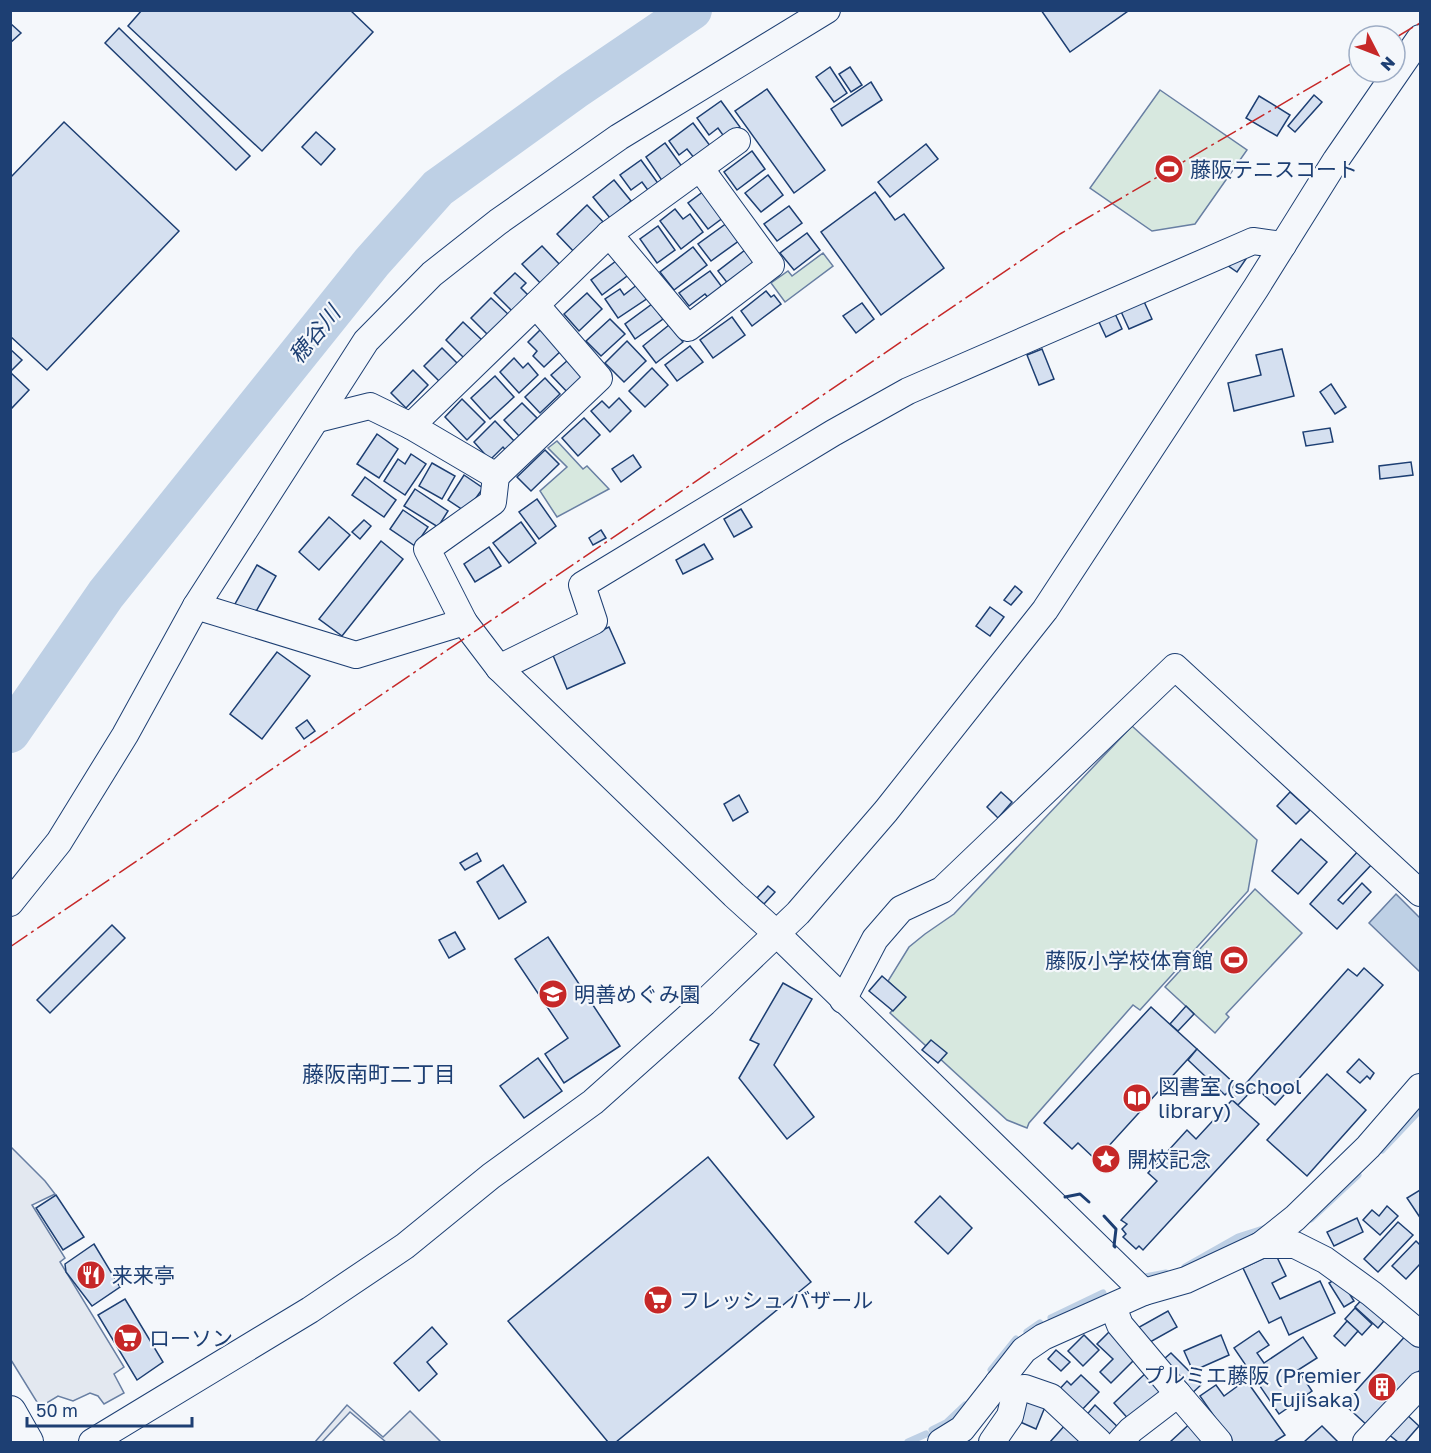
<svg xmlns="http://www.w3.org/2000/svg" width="1431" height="1453" viewBox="0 0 1431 1453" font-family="'Golos Text','Noto Sans JP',sans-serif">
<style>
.green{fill:#d7e8df;stroke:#687fa3;stroke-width:1.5}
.parking{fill:#e3e8f0;stroke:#687fa3;stroke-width:1.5}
.water{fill:#bed0e5;stroke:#687fa3;stroke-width:1.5}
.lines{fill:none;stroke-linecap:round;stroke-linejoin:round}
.stream{stroke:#bed0e5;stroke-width:7}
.river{stroke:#bed0e5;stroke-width:40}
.building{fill:#d5e0f0;stroke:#1d3f73;stroke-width:1.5}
.minor-casing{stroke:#1d3f73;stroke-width:28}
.major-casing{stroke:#1d3f73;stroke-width:34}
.minor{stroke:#f4f7fb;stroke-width:26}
.major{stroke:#f4f7fb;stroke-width:32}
.wall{stroke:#1d3f73;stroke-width:3}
.power{stroke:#c62828;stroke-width:1.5;stroke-dasharray:21 4.5 3 4.5;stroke-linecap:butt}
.labels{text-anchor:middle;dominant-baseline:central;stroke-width:4.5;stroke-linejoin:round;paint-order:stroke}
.poi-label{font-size:21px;fill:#1d3f73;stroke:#f4f7fb;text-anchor:start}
.water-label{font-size:22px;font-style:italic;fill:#1d3f73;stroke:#f4f7fb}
.neighbourhood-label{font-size:22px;fill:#1d3f73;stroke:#f4f7fb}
</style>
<rect width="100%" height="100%" fill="#f4f7fb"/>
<g class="green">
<path d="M1160,90L1247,150L1195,224L1152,231L1090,188Z"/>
<path d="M823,253L833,266L785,302L771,283L788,271L792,276Z"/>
<path d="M557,441L583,469L587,466L609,489L557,517L540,491L567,467L548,448Z"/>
<path d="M1132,726L1257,840L1248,891L1140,1010L1133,1005L1029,1123L1027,1128L1007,1120L890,1013L905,997L888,981L909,947L925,934L954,914Z"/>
<path d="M1255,889L1302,933L1226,1014L1229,1017L1215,1033L1165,987Z"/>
</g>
<g class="parking">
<path d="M11,1147L45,1181L55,1194L32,1205L65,1258L60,1262L124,1367L114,1374L124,1393L104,1404L98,1396L90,1393L73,1401L58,1396L40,1407L11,1360Z"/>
<path d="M347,1405L383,1437L410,1411L441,1442H386L350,1412L322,1442H315Z"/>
</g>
<path class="water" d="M1396,894L1420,918V972L1369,923Z"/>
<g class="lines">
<g class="stream">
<path d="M1382,1150L1417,1113"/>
<path d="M1311,1219L1358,1175"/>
<path d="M1185,1267L1238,1237L1266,1228"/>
<path d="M1145,1277L1166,1273"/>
<path d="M1051,1318L1103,1293"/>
<path d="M1027,1332L1040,1323"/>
<path d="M991,1370L1016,1339"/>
<path d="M932,1430L946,1423L965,1405"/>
<path d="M908,1442L926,1434"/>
</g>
<path class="river" d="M10,733L106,594L372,262L438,188L574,90L692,10"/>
</g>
<g class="building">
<path d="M142,10H350L373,32L262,151L128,26Z"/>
<path d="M1041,10H1128V11L1070,52Z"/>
<path d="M10,23L21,33L10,43Z"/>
<path d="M119,28L250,156L236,170L105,43Z"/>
<path d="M830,67L847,93L834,102L816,77Z"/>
<path d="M850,67L862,85L851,92L839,74Z"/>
<path d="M871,82L882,100L842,126L831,109Z"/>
<path d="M767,89L825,170L794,193L735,111Z"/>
<path d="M1314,95L1322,102L1295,132L1288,126Z"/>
<path d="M1259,96L1290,115L1277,136L1246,118Z"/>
<path d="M721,101L740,127L725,138L718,128L709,135L697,118Z"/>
<path d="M64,122L179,231L47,370L10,336V178Z"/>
<path d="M693,123L711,147L695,159L687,149L679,155L669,141Z"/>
<path d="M316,132L335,149L321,165L302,147Z"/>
<path d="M665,143L683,168L663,182L646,157Z"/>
<path d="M926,144L938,159L890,197L878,182Z"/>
<path d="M752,151L765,169L737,190L724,172Z"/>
<path d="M641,160L660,186L650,193L642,182L631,190L620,175Z"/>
<path d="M768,175L783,195L761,212L745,193Z"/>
<path d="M614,180L631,201L610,218L593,197Z"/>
<path d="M704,191L724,217L708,229L688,203Z"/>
<path d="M875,192L895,220L904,214L944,268L881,315L821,232Z"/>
<path d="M587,205L607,226L577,255L557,234Z"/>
<path d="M789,206L802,223L777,241L764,224Z"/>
<path d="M675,209L683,219L690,214L703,232L681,249L660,221Z"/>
<path d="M727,223L740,240L711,261L698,244Z"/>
<path d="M658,226L675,250L657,263L640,239Z"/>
<path d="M807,233L820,250L794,270L780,253Z"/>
<path d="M542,246L563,268L543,286L522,264Z"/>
<path d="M693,247L707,265L674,290L660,272Z"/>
<path d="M745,250L756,264L729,285L718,271Z"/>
<path d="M1237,252L1246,259L1237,272L1227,265Z"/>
<path d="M620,258L631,273L602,295L591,280Z"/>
<path d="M710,271L725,291L711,301L705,294L689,306L679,293Z"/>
<path d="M515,273L526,283L521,288L529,296L513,312L494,293Z"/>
<path d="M638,284L648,298L618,318L605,299L620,289L624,295Z"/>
<path d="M766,291L771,297L774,295L781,304L752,326L741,311Z"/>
<path d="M587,293L602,309L579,331L564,314Z"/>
<path d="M1141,295L1152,319L1129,329L1118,305Z"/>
<path d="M491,298L509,315L489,336L471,318Z"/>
<path d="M862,303L874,319L856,333L843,316Z"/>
<path d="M652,304L663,319L635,339L625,324Z"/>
<path d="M1112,307L1122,329L1106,337L1099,322L1105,319Z"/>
<path d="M732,317L745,335L713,358L700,340Z"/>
<path d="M610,319L625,334L601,356L586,341Z"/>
<path d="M463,322L482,340L465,359L446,340Z"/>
<path d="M669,325L683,342L656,363L643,346Z"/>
<path d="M542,328L563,349L544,367L533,356L537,351L528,342Z"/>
<path d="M627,341L646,361L624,382L605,363Z"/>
<path d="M690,346L703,362L677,381L665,365Z"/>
<path d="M442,348L459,365L441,383L424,366Z"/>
<path d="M10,349L22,360L10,372Z"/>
<path d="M1042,349L1054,379L1039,385L1027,355Z"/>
<path d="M1282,349L1294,396L1234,411L1228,383L1261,375L1256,355Z"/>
<path d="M514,358L523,368L528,363L538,375L519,393L500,372Z"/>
<path d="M568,360L587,381L571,396L551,375Z"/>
<path d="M652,368L668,385L645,407L629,391Z"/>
<path d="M413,370L428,385L406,408L391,393Z"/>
<path d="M10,372L29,390L10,410Z"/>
<path d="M495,376L514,397L490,419L471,398Z"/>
<path d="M545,378L560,394L540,413L525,397Z"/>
<path d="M1331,384L1346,407L1335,414L1320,392Z"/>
<path d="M619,398L631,411L610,432L591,411L602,401L609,408Z"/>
<path d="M462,399L485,422L467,440L445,417Z"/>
<path d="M522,403L537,418L519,436L504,420Z"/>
<path d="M584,418L600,435L578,456L562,438Z"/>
<path d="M495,421L517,444L508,453L503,447L490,460L474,442Z"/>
<path d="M1330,428L1333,442L1306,446L1303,432Z"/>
<path d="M377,434L398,449L379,478L357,464Z"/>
<path d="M545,450L559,464L531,491L517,477Z"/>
<path d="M411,454L426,464L405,495L384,481L398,459L405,464Z"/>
<path d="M633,455L641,467L621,482L612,469Z"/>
<path d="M1411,462L1413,475L1380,479L1379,466Z"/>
<path d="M432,463L455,476L442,499L419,486Z"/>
<path d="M464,475L483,488L466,512L448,500Z"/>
<path d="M365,477L396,500L384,517L352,495Z"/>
<path d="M415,489L448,511L438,527L404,506Z"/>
<path d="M537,499L556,526L539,539L519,512Z"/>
<path d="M741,509L752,527L734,537L724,519Z"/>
<path d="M403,510L428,527L415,546L390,529Z"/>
<path d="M329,517L350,535L319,570L299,552Z"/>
<path d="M364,520L371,526L360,539L352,532Z"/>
<path d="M521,522L536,543L509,563L493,543Z"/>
<path d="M601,530L606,538L593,545L589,538Z"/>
<path d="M381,541L403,559L342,636L319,619Z"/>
<path d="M704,544L713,559L683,574L676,560Z"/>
<path d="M489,547L501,566L475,582L464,564Z"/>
<path d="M257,565L276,576L254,615L235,604Z"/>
<path d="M1015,586L1022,592L1011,605L1004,600Z"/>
<path d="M990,607L1004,617L990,636L976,626Z"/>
<path d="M609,627L625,663L567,689L552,653Z"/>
<path d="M277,652L310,676L262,739L230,714Z"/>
<path d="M307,720L315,731L304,739L296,728Z"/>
<path d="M1001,792L1012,802L998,818L987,807Z"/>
<path d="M1290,792L1310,810L1296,824L1277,806Z"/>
<path d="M739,795L748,812L733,821L724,804Z"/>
<path d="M1301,839L1327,862L1298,894L1272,871Z"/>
<path d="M1359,850L1373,863L1338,900L1343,904L1362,883L1371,892L1337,929L1310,904Z"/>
<path d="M477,853L481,861L465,870L460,863Z"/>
<path d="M503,865L526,902L499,919L477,882Z"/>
<path d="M768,886L775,892L764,904L757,898Z"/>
<path d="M112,925L125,938L50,1013L37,1000Z"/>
<path d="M455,932L465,949L449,958L439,940Z"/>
<path d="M548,937L620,1046L564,1083L545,1054L568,1038L515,959Z"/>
<path d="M1364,968L1383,985L1275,1105L1255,1087L1238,1105L1232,1100L1235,1097L1229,1091L1235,1084L1241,1089L1348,969L1357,976Z"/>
<path d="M882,976L906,997L893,1011L869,991Z"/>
<path d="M783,983L812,999L774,1065L814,1117L787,1139L739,1078L759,1044L750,1040Z"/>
<path d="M1186,1006L1194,1014L1178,1031L1170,1024Z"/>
<path d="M1151,1007L1197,1049L1096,1160L1078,1143L1072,1149L1044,1123Z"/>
<path d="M931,1040L947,1053L938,1063L922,1050Z"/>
<path d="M1197,1049L1235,1084L1225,1095L1188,1060Z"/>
<path d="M538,1058L562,1091L524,1118L500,1086Z"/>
<path d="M1359,1059L1374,1073L1370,1079L1367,1076L1360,1083L1347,1072Z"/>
<path d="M1327,1074L1366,1110L1307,1176L1267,1140Z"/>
<path d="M1232,1100L1259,1124L1143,1250L1139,1246L1136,1249L1123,1237L1126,1234L1122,1229L1127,1224L1121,1220L1157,1181L1148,1173L1187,1130L1196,1139Z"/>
<path d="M708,1157L811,1282L616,1442H608L508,1321Z"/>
<path d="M1420,1190V1215L1419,1216L1407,1198Z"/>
<path d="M56,1195L84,1237L63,1250L36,1208Z"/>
<path d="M940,1196L972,1228L948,1254L915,1222Z"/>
<path d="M1387,1206L1398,1216L1380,1235L1363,1220L1372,1210L1379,1216Z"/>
<path d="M1357,1218L1363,1232L1334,1246L1327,1232Z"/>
<path d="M1398,1222L1413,1235L1378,1272L1364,1259Z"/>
<path d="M1416,1241L1420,1245V1264L1406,1279L1392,1266Z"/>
<path d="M94,1244L120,1287L92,1306L66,1272L65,1264Z"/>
<path d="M1275,1253L1286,1276L1272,1283L1280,1299L1320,1281L1335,1313L1289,1335L1281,1317L1269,1323L1243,1268Z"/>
<path d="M1339,1277L1354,1301L1344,1307L1329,1283Z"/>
<path d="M1367,1294L1389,1315L1378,1328L1355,1307Z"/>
<path d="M125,1299L163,1362L137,1380L98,1315Z"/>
<path d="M1355,1308L1372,1324L1362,1335L1345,1319Z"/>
<path d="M1168,1311L1177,1327L1143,1346L1134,1330Z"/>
<path d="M1347,1321L1358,1331L1345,1346L1334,1336Z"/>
<path d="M432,1327L447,1344L427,1362L437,1374L419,1391L394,1363Z"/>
<path d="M1112,1329L1139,1355L1111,1383L1100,1372L1113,1359L1097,1344Z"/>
<path d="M1259,1331L1269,1345L1257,1353L1264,1363L1303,1337L1317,1358L1298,1370L1312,1391L1279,1414L1234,1348Z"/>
<path d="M1408,1333L1420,1344V1370L1369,1427L1344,1404Z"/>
<path d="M1084,1335L1099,1350L1083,1366L1068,1351Z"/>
<path d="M1221,1335L1229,1355L1193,1371L1184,1351Z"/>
<path d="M1056,1350L1070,1362L1061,1371L1048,1359Z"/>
<path d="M1171,1353L1202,1384L1189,1396L1158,1364Z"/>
<path d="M1148,1371L1167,1391L1133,1424L1114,1403Z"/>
<path d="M1081,1375L1099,1392L1077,1415L1055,1394L1067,1381L1071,1385Z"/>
<path d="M1246,1380L1285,1435L1274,1442H1232L1200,1396L1216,1385L1224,1396Z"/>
<path d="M1026,1400L1045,1407L1036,1429L1018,1421Z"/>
<path d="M1095,1405L1124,1433L1115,1442L1083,1419Z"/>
<path d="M1405,1413L1419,1426L1405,1442H1398L1387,1433Z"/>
<path d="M1195,1419L1216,1442H1170Z"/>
<path d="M1066,1424L1087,1442H1050Z"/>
<path d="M1322,1426L1338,1442H1304Z"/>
</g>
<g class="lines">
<g class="minor-casing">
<g id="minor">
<path d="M609,234L688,328L771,265L700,168"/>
<path d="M318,419L370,406L411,426L609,234L737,141"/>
<path d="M411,426L496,476L599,378L536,305"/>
<path d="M196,606L356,655L464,622L499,668L734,895L777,934L1144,1292"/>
<path d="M464,622L427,549L493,502L496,476"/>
<path d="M499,668L594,621L582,585L833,433L908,391L1253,241L1283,245"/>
<path d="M10,903L59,842L125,735L196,606L366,341L432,274L498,222L619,137L827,10"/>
<path d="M843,1000L875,939L901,909L942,890L1175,667L1420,893"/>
<path d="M1261,1245H1295L1325,1260L1372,1294L1420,1334"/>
<path d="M1113,1307L1120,1325L1178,1394"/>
<path d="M1005,1389L1025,1388L1051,1397L1099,1442"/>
<path d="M92,1442L310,1310L405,1246L491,1176L593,1102L704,1003L798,913L886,811L1045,610L1256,288L1336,160L1420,38"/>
<path d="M941,1442L962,1429L1024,1350L1043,1337L1144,1292L1186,1280L1261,1245L1295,1218L1368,1147L1420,1087"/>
<path d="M992,1442L1010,1416L1015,1395L998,1383"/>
<path d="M1120,1442L1131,1430L1178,1394L1219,1442"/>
<path d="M1366,1442L1420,1385"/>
</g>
</g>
<g class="major-casing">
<path id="major" d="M10,1412L27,1442"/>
</g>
<use href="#minor" class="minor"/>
<use href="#major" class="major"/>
<g class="wall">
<path d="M1065,1197L1080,1194L1089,1202"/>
<path d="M1104,1216L1116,1229L1114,1246L1115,1247"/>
</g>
<g class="power">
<path d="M1395,38L1420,23"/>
<path d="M10,947L1060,234L1359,59"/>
</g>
</g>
<defs>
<g id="stadium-disc" transform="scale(1.5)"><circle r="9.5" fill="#c62828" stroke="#f4f7fb"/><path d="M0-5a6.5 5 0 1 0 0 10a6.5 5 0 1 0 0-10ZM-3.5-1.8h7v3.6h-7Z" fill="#fff"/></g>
<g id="school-disc" transform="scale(1.5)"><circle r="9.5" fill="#c62828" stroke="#f4f7fb"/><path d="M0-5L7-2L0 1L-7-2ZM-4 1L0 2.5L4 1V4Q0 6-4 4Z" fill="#fff"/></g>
<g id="library-disc" transform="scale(1.5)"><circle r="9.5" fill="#c62828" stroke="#f4f7fb"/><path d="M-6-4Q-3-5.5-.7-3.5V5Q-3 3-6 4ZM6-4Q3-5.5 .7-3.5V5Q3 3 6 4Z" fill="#fff"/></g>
<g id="sight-disc" transform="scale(1.5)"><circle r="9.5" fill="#c62828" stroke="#f4f7fb"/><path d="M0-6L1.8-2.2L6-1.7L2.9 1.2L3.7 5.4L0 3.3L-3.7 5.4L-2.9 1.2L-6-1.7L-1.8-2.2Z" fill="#fff"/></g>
<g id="restaurant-disc" transform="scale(1.5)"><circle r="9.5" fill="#c62828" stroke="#f4f7fb"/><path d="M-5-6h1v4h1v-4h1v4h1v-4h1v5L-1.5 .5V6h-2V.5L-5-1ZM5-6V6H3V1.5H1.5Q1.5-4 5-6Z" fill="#fff"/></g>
<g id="supermarket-disc" transform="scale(1.5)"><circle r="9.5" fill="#c62828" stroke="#f4f7fb"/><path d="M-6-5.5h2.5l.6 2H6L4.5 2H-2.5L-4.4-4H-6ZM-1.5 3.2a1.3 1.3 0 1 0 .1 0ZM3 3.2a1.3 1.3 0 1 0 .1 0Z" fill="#fff"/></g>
<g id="building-disc" transform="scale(1.5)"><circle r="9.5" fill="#c62828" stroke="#f4f7fb"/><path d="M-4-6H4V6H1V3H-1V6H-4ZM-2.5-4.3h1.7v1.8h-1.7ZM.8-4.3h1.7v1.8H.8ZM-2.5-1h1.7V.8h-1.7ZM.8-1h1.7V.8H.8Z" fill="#fff"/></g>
</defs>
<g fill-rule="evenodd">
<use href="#stadium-disc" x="1169" y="169"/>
<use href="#stadium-disc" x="1234" y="960"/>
<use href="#school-disc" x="553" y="994"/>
<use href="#library-disc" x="1137" y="1098"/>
<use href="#sight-disc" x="1106" y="1159"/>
<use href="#restaurant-disc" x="91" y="1275"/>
<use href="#supermarket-disc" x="658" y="1300"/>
<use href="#supermarket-disc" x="128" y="1338"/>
<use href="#building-disc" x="1382" y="1387"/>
</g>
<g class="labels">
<g class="poi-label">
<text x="1190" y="169">藤阪テニスコート</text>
<text x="1213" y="960" text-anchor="end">藤阪小学校体育館</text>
<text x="574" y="994">明善めぐみ園</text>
<text x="1158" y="1086">図書室 (school<tspan x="1158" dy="24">library)</tspan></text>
<text x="1127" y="1159">開校記念</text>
<text x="112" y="1275">来来亭</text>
<text x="679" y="1300">フレッシュ バザール</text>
<text x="149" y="1338">ローソン</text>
<text x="1361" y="1375" text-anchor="end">プルミエ藤阪 (Premier<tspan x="1361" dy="24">Fujisaka)</tspan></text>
</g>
<g class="water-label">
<text transform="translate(314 334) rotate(-51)">穂谷川</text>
</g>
<g class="neighbourhood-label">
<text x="379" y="1073">藤阪南町二丁目</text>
</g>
</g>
<rect width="1431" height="1453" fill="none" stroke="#1d3f73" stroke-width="24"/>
<g transform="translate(1377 54) rotate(132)"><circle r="28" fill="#f4f7fb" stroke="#9eadc5" stroke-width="1.5"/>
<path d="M0-4.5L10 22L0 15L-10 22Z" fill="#c62828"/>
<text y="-9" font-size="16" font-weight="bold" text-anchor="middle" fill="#1d3f73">N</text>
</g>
<path d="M27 1417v9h165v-9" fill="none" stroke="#1d3f73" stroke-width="3"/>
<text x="36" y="1417" font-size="18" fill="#1d3f73" stroke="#f4f7fb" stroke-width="4.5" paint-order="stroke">50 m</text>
</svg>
